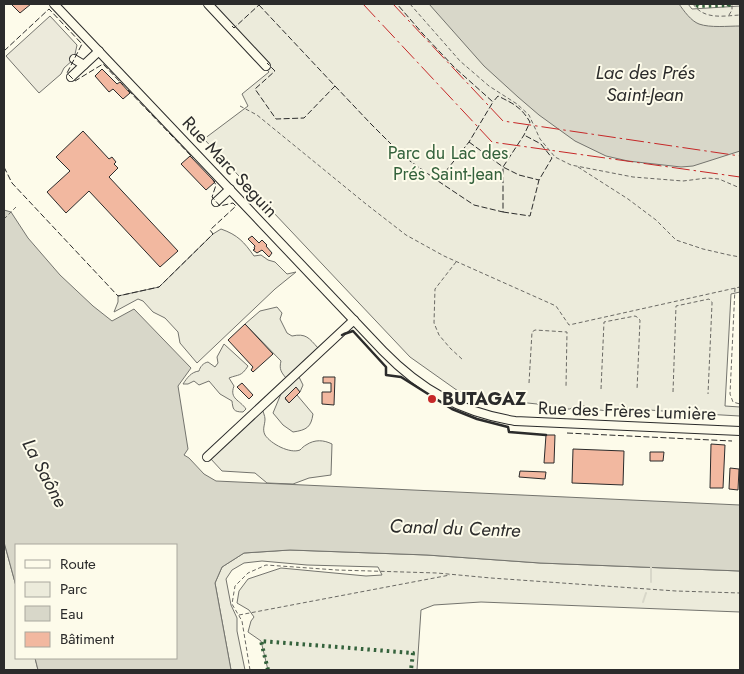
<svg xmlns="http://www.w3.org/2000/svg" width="744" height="674" viewBox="0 0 744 674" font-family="Jost,sans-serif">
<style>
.green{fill:#ecebdb;stroke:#74746e}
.parking{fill:#eceadb;stroke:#74746e}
.water{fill:#d8d7c9;stroke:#74746e}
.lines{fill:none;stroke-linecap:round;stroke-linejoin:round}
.stream{stroke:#d8d7c9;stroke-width:2}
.building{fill:#f2b8a0;stroke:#2b2b2b}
.minor-casing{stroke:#2b2b2b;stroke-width:10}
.path{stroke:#6a6964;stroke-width:1;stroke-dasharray:4 2.5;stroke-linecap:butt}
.minor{stroke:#fdfbea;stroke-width:8}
.hedge{stroke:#34623c;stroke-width:4;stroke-dasharray:2.5 4;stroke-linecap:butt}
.fence{stroke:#2b2b2b;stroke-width:1;stroke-dasharray:6 2.5;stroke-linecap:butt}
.wall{stroke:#2b2b2b;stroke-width:2.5}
.power{stroke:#c62828;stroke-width:1;stroke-dasharray:18 4 2.5 4;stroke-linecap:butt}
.poi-dot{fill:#c62828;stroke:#fdfbea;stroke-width:2}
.labels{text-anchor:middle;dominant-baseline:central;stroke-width:4;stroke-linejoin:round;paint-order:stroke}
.park-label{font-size:18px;fill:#34623c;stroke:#fdfbea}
.street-label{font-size:18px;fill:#2b2b2b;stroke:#fdfbea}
.poi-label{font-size:18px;font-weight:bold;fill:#2b2b2b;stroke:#fdfbea;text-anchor:start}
.water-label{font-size:19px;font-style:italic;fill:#2b2b2b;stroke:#fdfbea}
</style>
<rect width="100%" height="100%" fill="#fdfbea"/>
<g class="green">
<path d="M204,4H688L692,9L740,6V292L731,294L725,406L740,407V416L704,414L622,408L607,411L593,409L584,406H575L570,409H542L537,404L490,399L458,391L410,357L204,139L248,106L242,94L269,72Z"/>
<path d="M221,229C238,235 244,242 254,256L261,255L268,260L275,262L287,274L296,272L275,289L197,363L180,343L178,332L165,318L153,312L143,301L138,299L114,312L118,302V296L159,287L213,234Z"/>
<path d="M277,307L282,313L280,319L287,333L292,336C306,333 309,338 318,348L286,378C281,372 279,369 281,361L245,324L260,311Z"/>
<path d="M224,344L248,366C241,377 239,374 229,378L234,386C229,399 240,400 246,409L243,412C233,412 233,409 232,401L220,394L209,381L199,385L194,381L188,384H183C187,378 191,372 199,371C200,367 203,363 208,362L215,367L218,363L217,357Z"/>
<path d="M299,377L303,385L300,392L296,388L285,399L289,403L297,395L313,414C311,427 307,430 293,432L283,425L273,413L283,389Z"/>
<path d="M262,408C263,412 265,416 265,419C265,425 262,429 265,435C271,444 290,454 300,450C302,448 304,446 306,445C315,439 324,440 332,444L331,475L309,478L293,484L267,483L255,473L222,471L210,458Z"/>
<path d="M4,542L16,586V658H35L38,670H4Z"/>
<path d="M290,550L427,555L540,563L740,571V612L481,602L434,605L421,610L417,670H268L261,641L248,632L251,621L254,617L249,610L237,603L239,591L248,579L281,568L366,576L382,575L378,567L307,565L262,561L244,563L232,570L226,579L231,605L237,618V631L245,670H231L215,583L222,567L244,553Z"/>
</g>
<path class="parking" d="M50,16L77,45L74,59L64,68L61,74L39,93L6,56Z"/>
<g class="water">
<path d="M429,4H679C684,11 691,21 699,24C710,28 728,26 740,26V151L693,166L681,167L628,161L606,156L575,141L539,115L518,97L484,66Z"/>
<path d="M4,210L11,212L28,238L60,275L93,306L112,321L134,309L191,368L178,386L188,449L184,455L189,458L204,474L216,481L740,505V571L540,563L427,555L290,550L244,553L222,567L215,583L231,670H38L35,658H176V545H16V586L4,542Z"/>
</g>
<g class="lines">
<g class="stream">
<path d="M651,567V582"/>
<path d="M643,602L646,593"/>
</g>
</g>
<g class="building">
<path d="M11,4H31L20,13Z"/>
<path d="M102,69L117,84L120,82L130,93L123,99L113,89L109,92L95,76Z"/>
<path d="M83,131L109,159L112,157L116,162L114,164L118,168L109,177L178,251L160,267L89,191L66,213L47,192L70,171L56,157Z"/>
<path d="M190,156L215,182L206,190L181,164Z"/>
<path d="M252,236L259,243L262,240L267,245L266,246L272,253L269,257L262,250L257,253L253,250L255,249L254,248L255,246L248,239Z"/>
<path d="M245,324L273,354L253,372L251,370L253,367L228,340Z"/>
<path d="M323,377H335L334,405L322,404V392H331V383H323Z"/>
<path d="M242,383L253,395L249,399L237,387Z"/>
<path d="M296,387L300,392L289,403L285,398Z"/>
<path d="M546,435H555L554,463H544Z"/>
<path d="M711,444L725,445L723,488H710Z"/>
<path d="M573,449L624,451L623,485L572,483Z"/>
<path d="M650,452H664L663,461H650Z"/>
<path d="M730,468L739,469L738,490L729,489Z"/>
<path d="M520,471L546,472L545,479L519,477Z"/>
</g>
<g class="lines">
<g class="minor-casing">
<g id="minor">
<path d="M54,4L383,351C421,390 460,412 515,421L740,431"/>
<path d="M208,4L266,66"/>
<path d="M74,59L84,65"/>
<path d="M71,77L99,51"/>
<path d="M216,202L230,189"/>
<path d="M207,457L354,320"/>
</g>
</g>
<g class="path">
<path d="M410,4L460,61L489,86L517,104L529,115L540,139L555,157L571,165L633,177L683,181L707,178L719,179L740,188"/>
<path d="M693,4C704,20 723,16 740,15"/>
<path d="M729,15L732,10V4"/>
<path d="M240,106L257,115L366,204L406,235L444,256L556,306L569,325L740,287"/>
<path d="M578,167L628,199L656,220L676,240L703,249L729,255L740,257"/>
<path d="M4,219L16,207"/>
<path d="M456,262L435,289L434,323L439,335L450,348L463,360"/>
<path d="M735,288L730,394L733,402L740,404"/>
<path d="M529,383L532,332L535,330L567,332L566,387"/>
<path d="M601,389L604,322L635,316L637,317L640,320L637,390"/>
<path d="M673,392L676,306L709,299L712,302V304L708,394"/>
<path d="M239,615L450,575"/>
<path d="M250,670L242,621L232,604L235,586L248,573L266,565L337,570L437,573L491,578L676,591L740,593"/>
</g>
<use href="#minor" class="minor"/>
<g class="hedge">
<path d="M697,4L698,6L729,5L728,4"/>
<path d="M268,670L261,641L413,653L411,670"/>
</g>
<g class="fence">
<path d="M259,5L335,86L304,118L276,119L255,89L275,71L267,63"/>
<path d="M232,26L234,28L260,4"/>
<path d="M4,51L49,9L82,44L67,73L75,81L103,64L123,85"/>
<path d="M335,86L371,124L403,156L438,181L469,142L493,102L454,67L423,34L397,4"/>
<path d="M128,90L193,158"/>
<path d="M469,142L503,167L524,135L530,122C521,107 514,104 498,96L493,102"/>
<path d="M4,167L12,183L118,296L159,287L213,234L210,230L236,206L233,203L220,206L212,197L216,185L213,180"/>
<path d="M438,181L474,205L503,212V167L519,175L539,180"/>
<path d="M503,212L530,216L539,180L552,158L541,144L524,135"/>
<path d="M567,433L732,441"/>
</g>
<path class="wall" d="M342,335L344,334L353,331L386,367V375L401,377L452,409L477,419L508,427L509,432L546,435"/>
<g class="power">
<path d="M363,4L492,142L740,177"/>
<path d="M393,4L503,121L740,156"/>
</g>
</g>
<circle class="poi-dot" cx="432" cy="399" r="5"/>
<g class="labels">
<g class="park-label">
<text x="448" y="153">Parc du Lac des<tspan x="448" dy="21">Prés Saint-Jean</tspan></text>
</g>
<g class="street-label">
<text transform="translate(230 167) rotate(47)">Rue Marc Seguin</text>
<text transform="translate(627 411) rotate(2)">Rue des Frères Lumière</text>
</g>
<g class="poi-label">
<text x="442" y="399">BUTAGAZ</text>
</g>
<g class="water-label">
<text x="645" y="72">Lac des Prés<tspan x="645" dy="22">Saint-Jean</tspan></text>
<text transform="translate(45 473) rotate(62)">La Saône</text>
<text transform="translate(455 528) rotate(2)">Canal du Centre</text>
</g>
</g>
<rect width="744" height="674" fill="none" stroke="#2b2b2b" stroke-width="10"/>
<rect x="15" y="544" width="162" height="115" fill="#fdfbea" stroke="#a9a89e"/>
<rect x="25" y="560" width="25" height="8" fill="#fdfbea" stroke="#a9a89e"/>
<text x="60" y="569" font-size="15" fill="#2b2b2b">Route</text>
<rect x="25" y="582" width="25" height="15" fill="#ecebdb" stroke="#a9a89e"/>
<text x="60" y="594" font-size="15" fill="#2b2b2b">Parc</text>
<rect x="25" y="606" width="25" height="15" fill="#d8d7c9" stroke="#a9a89e"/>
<text x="60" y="619" font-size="15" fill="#2b2b2b">Eau</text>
<rect x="25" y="632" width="25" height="15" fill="#f2b8a0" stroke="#a9a89e"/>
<text x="60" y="644" font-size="15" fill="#2b2b2b">Bâtiment</text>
</svg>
